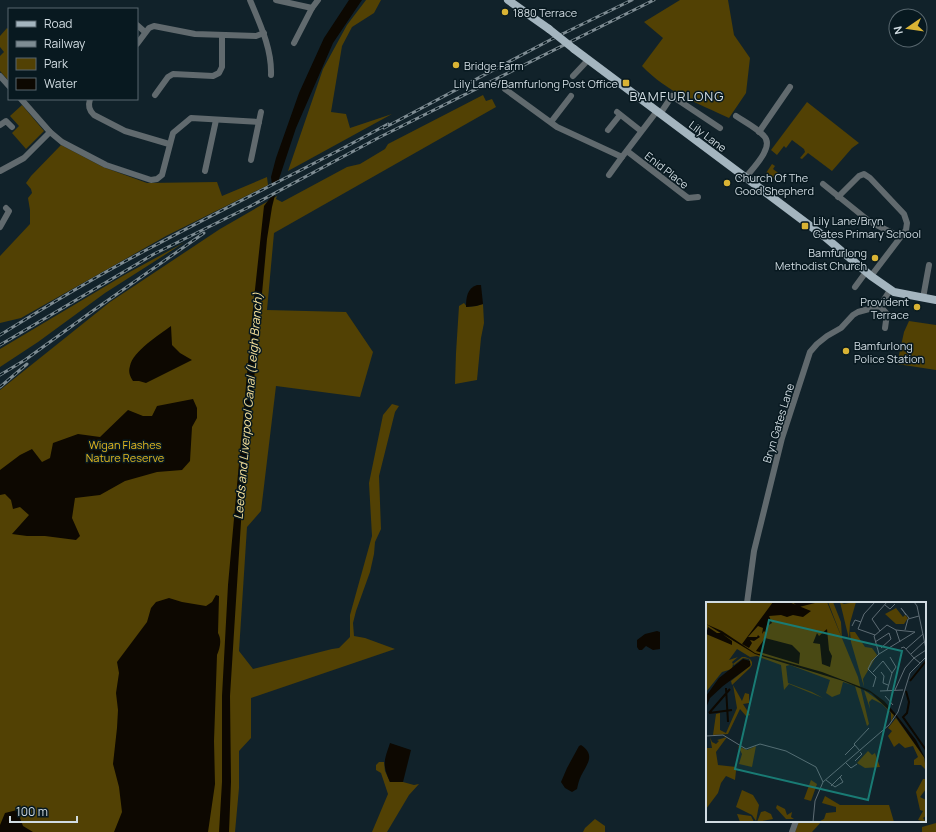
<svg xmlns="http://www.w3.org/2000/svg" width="936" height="832" viewBox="0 0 936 832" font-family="Manrope,sans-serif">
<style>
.green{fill:#524104}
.water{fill:#0d0801}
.pier{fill:#11222a}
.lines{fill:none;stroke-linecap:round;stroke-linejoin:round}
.minor{stroke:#616a6e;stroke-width:6}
.major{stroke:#a4b5bf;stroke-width:8}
.rail-casing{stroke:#7e8c93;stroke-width:3}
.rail{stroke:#081920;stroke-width:1.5;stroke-dasharray:4.5;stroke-linecap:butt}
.major-bridge{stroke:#a4b5bf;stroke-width:8}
.poi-dot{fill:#d9b334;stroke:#081920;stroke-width:1.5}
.labels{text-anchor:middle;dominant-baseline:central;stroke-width:3;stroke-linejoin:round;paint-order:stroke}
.poi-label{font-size:11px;fill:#d1dce2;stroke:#081920;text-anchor:start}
.street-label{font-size:11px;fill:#d1dce2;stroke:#081920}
.park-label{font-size:11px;fill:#e3b91f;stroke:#081920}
.water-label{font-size:12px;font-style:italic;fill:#fae299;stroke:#081920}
.quarter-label{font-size:13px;letter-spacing:1px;fill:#d1dce2;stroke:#081920}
.inset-river{fill:none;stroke:#0d0801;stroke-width:2}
.inset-road{fill:none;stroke:#5e6c74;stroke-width:1}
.view{fill:#197b74;fill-opacity:0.15;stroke:#197b74;stroke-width:2}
.inset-edge{fill:none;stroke:#d1dce2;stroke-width:2}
</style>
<rect width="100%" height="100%" fill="#11222a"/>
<g class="green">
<path d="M366,0H381L374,13L352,27L342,46L331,112L346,114L350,128L392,114L288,171L323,69L347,25Z"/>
<path d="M680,0H728L734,35L750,58L746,93L729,118C697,103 667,92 642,66L663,38L644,22Z"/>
<path d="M7,28L9,30V81L0,71V56L4,52L0,47V36Z"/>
<path d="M483,95L486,101L492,99L496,107L274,233L267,310L346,312L373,352L360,397L276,386L261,511L247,527L239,651L253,669L332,649L339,648L350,637V615L372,536L369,483L383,415L392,404L399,406L395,412L379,476L381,529L375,542L374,554L370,572L356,611L353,623L354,636L365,638L395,649L251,698V738L239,751V788L235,832H0V390L110,302L220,229L277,196L276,199L282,202L347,167L360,164L385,149L388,144Z"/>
<path d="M807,102L859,143L852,148L832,171L808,153L802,159L800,158L805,152L804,149L792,140L786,148L784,146L777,155L771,150Z"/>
<path d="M22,105L44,131L26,149L12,133L19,126L10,116Z"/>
<path d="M61,145L103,167L147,183L217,182L222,196L267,177L268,185L166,236L21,318L0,323V256L30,224V210L28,198L32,193L31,189L26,183L31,176Z"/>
<path d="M772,164L775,166L773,169L781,175L780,177L777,175L774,179L766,173Z"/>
<path d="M185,242L105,293L38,342L0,367V349L126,274Z"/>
<path d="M464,303L467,307L476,306L483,304L484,323L481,338L477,380L455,384L456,353L459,306Z"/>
<path d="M909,321L936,325V370L897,364L904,332Z"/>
<path d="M379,762H384L385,771L390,782H403L414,785L419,784L409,795L387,832H372L388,794L381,773L376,770V765Z"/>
<path d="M595,819L605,826V832H583L585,828Z"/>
<path d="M799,821H822L812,832H795Z"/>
<path d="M936,823V832H922V827Z"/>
</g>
<g class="water">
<path d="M349,0H362L333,43L296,128L279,179L272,207L267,239L241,522L234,632L230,696L231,782L229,832H219L222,782V696L228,585L253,308L264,206L270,198L272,185L271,177L276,158L299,93L324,38Z"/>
<path d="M477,285H481L483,304L476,306L466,307C466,298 467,288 477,285Z"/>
<path d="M171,326L172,345L180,353L192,360L146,383L139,381H133C130,376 128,372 130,366C133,351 159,335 171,326Z"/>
<path d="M193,399L197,408V418L192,427L190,461L182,470L157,472L125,481L100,495L75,498L72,518L80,536L76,540L45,536H27L12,534L29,515L20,507L13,509L11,500L5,494L0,495V470L20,455L32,449L42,462L50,458L53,443L78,434L100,437L128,410L143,416H152L157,406Z"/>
<path d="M216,595L219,596L218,633C222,640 220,648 217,655L214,741L215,784L208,832H114L122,812L119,787L113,764L117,728L118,710L116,693L119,673L117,662L147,622L151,608L156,602L169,598L182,602L206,606L212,602Z"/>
<path d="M657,631L660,632V649L653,650L646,646L642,650H639L637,647V640L645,634Z"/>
<path d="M390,743L411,750L403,782H390C382,764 384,761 390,743Z"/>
<path d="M581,745C596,755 587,764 581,776C579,780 578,784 577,789L572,792L565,788L561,782L567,768L579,746Z"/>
<path d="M17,810L23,826L33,832H0V825L5,813Z"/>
</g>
<path class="pier" d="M282,179L278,193L267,200L268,197L270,184Z"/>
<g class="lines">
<g class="minor">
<path d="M250,0C260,24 272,49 271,75"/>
<path d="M276,0L312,8"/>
<path d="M137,25L145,32"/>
<path d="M294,43L312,8L318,0"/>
<path d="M137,44L149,28L154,26L195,34L256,36L264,33"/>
<path d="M0,76L9,86"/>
<path d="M573,76L588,60"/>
<path d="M505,89L557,127L622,157L657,111"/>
<path d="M155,95L168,77L173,74L213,76L219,73L222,67V35"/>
<path d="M21,99L50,132L62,142L106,165L151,180L157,179L162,175L173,133L191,118L259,122"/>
<path d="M90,99C88,106 89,110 94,115L125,131L169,144"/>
<path d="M617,112L641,131"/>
<path d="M660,114L672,96L720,128"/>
<path d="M736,116C745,122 757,128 764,136C775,147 752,169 745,178"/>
<path d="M551,122L571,96"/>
<path d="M0,125L6,121L12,127"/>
<path d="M608,130L620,115"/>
<path d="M759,132L790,87"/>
<path d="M627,151L688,198L698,197"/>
<path d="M251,160L261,112"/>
<path d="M0,171L24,158L50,132"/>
<path d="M205,171L216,120"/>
<path d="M609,175L622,157"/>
<path d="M823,184L869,221L900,237"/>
<path d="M838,197L859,176L864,174L870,178L904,214L907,223L906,230L871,276"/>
<path d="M0,227L9,211L6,208"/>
<path d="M855,287L866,272"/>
<path d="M923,298L929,265"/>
<path d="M880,306L887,314L885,328"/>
<path d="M747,603L754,551L782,438L810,352L817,344L827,336L841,328L853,315L858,312L880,306L890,290"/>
<path d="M792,832L796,821"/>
</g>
<g class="major">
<path d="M508,0L549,29"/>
<path d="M574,49L825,237L871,276L894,292L936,300"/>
</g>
<g class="rail-casing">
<g id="rail">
<path d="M384,128L552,39L632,0"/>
<path d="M0,335C50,304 100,274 152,247C230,205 310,167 388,124"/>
<path d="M0,345L154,254L249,207L378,138L654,0"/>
<path d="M0,375L25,360L94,310L204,233"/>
<path d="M0,387L27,364"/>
</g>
</g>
<use href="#rail" class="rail"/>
<path class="major-bridge" d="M549,29L574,49"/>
</g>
<g class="poi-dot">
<circle cx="505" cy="12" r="4"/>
<circle cx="456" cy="65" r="4"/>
<rect x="622" y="79" width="8" height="8" rx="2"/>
<circle cx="727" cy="183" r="4"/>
<rect x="801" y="222" width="8" height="8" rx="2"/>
<circle cx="875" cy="258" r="4"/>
<circle cx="917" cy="307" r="4"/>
<circle cx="846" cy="351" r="4"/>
</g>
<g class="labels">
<g class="poi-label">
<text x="513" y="12">1880 Terrace</text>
<text x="464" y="65">Bridge Farm</text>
<text x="618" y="83" text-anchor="end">Lily Lane/Bamfurlong Post Office</text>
<text x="735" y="177">Church Of The<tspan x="735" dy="13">Good Shepherd</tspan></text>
<text x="813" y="220">Lily Lane/Bryn<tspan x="813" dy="13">Gates Primary School</tspan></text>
<text x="867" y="252" text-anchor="end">Bamfurlong<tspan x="867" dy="13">Methodist Church</tspan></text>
<text x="909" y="301" text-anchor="end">Provident<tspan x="909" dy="13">Terrace</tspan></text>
<text x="854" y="345">Bamfurlong<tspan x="854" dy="13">Police Station</tspan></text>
</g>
<g class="street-label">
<text transform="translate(708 136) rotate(37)">Lily Lane</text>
<text transform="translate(667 170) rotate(38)">Enid Place</text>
<text transform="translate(778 423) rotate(-73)">Bryn Gates Lane</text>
</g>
<g class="park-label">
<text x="125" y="444">Wigan Flashes<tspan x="125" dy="13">Nature Reserve</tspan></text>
</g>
<g class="water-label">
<text transform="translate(248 406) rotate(-85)">Leeds and Liverpool Canal (Leigh Branch)</text>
</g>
<g class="quarter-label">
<text x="677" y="96">BAMFURLONG</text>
</g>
</g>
<g transform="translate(706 602)">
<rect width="220" height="220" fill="#11222a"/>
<path d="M0,0H121L152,75L163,122L161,124L149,84L137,80L134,92L126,95L120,91L124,78L84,63L80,64L82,81L106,90L117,96L83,82L78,88L75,63L51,54L44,55L31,47L23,58L32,55L26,60L27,62L36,55H39L44,57L46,60V63L44,66L26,83L25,79L45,63L43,57L37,56L28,63L27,62L26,67L16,70L0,90ZM122,0H127L135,20L136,36ZM134,0L138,2L150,0L144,21L143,37ZM190,6L197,15L199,13L202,16L198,22H190L179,12ZM144,30H149L159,45L166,46L171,53L157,77L158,85L145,40ZM27,83L36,99L39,91L43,92V101L37,102L44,113L40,114L34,107L22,132L7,133L10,112L14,111V128L20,131L31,106ZM158,88L179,103L188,113L185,120V111L176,102L166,97L163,100L164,107ZM190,116L218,155L220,168L215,163H208V158L212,155L207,144L199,146L193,141L188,145L182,134L186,129L182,126ZM4,135L6,140L10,142L13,139L11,138L21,135L10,150L12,163L30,165V169L29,178L20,174L15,181L12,191L0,207V146H6ZM32,144L41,148L50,144L46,165L33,162L36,152ZM162,149L166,153L169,151L174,165L159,166L151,161ZM217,177H220V187L214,195L220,198V214L217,216L220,220L212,218L217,209L214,208L210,190ZM105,178L111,182L105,199L98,197ZM36,188L47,193L53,203L50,219L46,213L30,205ZM119,194L134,203H183L188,220H112L118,217L120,211L130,210V205L116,201ZM71,203L79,207L81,213L86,210L85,215L88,217H80L70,206ZM59,209L65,212L67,217L51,220L55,210ZM31,212L45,214L48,220H34Z" fill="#524104"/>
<path d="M67,0H83L105,9L97,15L87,13L81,15L75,13L63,14L66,21L61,24L60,31L58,29L56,32L57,26L52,24L42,35H51L52,33L54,35L48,39L44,38L46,41L43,46L36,42ZM86,0H113L93,5ZM0,22L16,29L49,51L116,70L163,88L178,99L188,110L210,138L220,158L190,115L165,91L137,79L49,52ZM2,25L11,31H15L26,39V43L0,32ZM121,27L123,48L126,54L124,65L116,62L114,42L107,41L111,31L113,34ZM59,36L86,43L94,51L93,62L50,49ZM37,57L44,59V64L17,84L4,96L0,106V94L13,76Z" fill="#0d0801"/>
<path class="inset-river" d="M204,79L220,59M20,86L22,120M200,89L203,100L201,111L197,115L220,148M3,111L24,87M3,111L26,108"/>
<path class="inset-road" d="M208,0L211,4L220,47M179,3L184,7L189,2M200,13L195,6L203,16M146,24L149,18L155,20M190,28L194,40M199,28L202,17L213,14M174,29L166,17L181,0M169,33L152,27L158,12L169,0M169,40L183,31L185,37L175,46M195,46L198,45L208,56L220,48M200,47L217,32M173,52L168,34L181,23L190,28L209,30M205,52L219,39M184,55L190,65L186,71M167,70L177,59L186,71L181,89M175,70L178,74L177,81L182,83M167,85L170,75L162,67L166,59L173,52L209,30M189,88L199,66L208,56L214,61M174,89L197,88M179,94L187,103M0,134L17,133L40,147L54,142L80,149L110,165L117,180M154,149L148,142L163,126M139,153L149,143M149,159L156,152L154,150M140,161L145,166L151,162M120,178L129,185L137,180L134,175M125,184L136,173M107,220L109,199L117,180L183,123L192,110L204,71L220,55"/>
<path class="view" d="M63,18L196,49L162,198L29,167Z"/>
<rect width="220" height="220" class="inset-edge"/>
</g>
<rect x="8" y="8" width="130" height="92" fill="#081920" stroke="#58676e"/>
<rect x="16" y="21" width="20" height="6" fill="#a4b5bf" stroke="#58676e"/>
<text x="44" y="28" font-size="12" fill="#d1dce2">Road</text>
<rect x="16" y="41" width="20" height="6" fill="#7e8c93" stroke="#58676e"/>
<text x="44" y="48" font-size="12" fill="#d1dce2">Railway</text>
<rect x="16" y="58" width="20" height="12" fill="#524104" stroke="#58676e"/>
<text x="44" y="68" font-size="12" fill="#d1dce2">Park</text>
<rect x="16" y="78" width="20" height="12" fill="#0d0801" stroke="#58676e"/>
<text x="44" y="88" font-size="12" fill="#d1dce2">Water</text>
<g transform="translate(908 28) rotate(257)"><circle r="19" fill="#081920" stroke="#58676e"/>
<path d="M0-3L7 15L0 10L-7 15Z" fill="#d9b334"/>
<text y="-6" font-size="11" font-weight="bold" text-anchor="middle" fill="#d1dce2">N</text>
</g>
<path d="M10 816v6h67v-6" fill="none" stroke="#d1dce2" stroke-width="2"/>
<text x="16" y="816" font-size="12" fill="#d1dce2" stroke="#081920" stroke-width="3" paint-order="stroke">100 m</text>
</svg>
